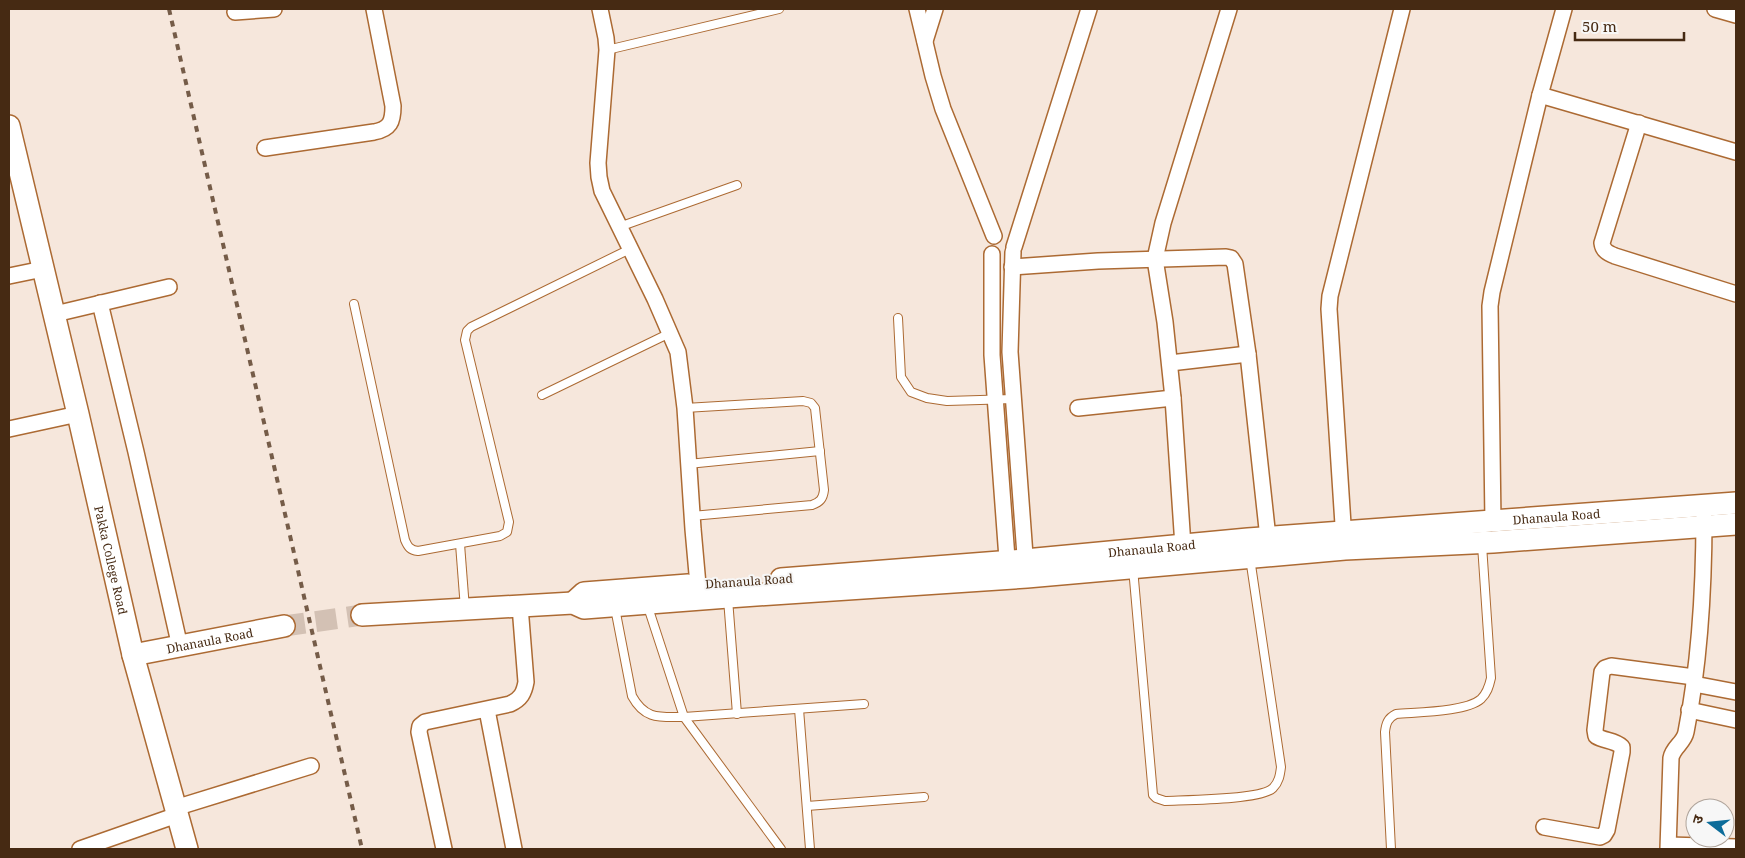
<svg xmlns="http://www.w3.org/2000/svg" width="1745" height="858" viewBox="0 0 1745 858" font-family="'Noto Serif','Noto Sans Devanagari',serif">
<style>
.lines{fill:none;stroke-linecap:round;stroke-linejoin:round}
.secondary-tunnel{stroke:#d3c1b4;stroke-width:21;stroke-dasharray:21 11;stroke-linecap:butt}
.lane-casing{stroke:#ac6a33;stroke-width:10}
.street-casing{stroke:#ac6a33;stroke-width:18}
.secondary-casing{stroke:#ac6a33;stroke-width:24}
.lane{stroke:#fff;stroke-width:8}
.street{stroke:#fff;stroke-width:15}
.secondary{stroke:#fff;stroke-width:21}
.rail{stroke:#755c48;stroke-width:4;stroke-dasharray:6 6;stroke-linecap:butt}
.labels{text-anchor:middle;dominant-baseline:central;stroke-width:4;stroke-linejoin:round;paint-order:stroke}
.street-label{font-size:12px;fill:#462a13;stroke:#f7f7f7}
</style>
<rect width="100%" height="100%" fill="#f6e7dc"/>
<g class="lines">
<path class="secondary-tunnel" d="M284,626L362,615"/>
<g class="lane-casing">
<g id="lane">
<path d="M607,50L779,9"/>
<path d="M619,227L737,185"/>
<path d="M354,304L405,540C408,547 410,550 418,551L500,536L507,532L509,522L465,340L467,331L471,327L630,249"/>
<path d="M898,318L901,377L911,392L927,398L947,401L1013,399"/>
<path d="M542,395L670,333"/>
<path d="M685,408L803,401L811,403L815,408L824,490C823,499 820,502 812,505L692,516"/>
<path d="M688,464L820,451"/>
<path d="M460,544L465,609"/>
<path d="M1133,568L1153,795L1156,798L1165,801C1184,800 1262,800 1273,788C1279,782 1280,775 1281,767L1250,558"/>
<path d="M728,599L737,714"/>
<path d="M647,604L684,717L781,849"/>
<path d="M615,608L632,696C645,720 660,717 684,717L864,704"/>
<path d="M799,709L810,849"/>
<path d="M807,806L924,797"/>
<path d="M1391,849L1385,732C1386,723 1388,718 1396,714C1417,712 1466,712 1481,699C1487,693 1489,687 1491,678L1482,545"/>
</g>
</g>
<g class="street-casing">
<g id="street">
<path d="M600,9L606,38L607,50L598,163L599,177L602,191L655,299L678,352L685,408L693,529L698,585L701,599"/>
<path d="M917,9L933,76L943,109L994,236"/>
<path d="M1715,9L1736,15"/>
<path d="M235,12L274,9"/>
<path d="M925,41L935,9"/>
<path d="M1540,95L1736,152"/>
<path d="M1639,123L1602,243C1603,251 1608,253 1615,256L1736,294"/>
<path d="M265,148L374,132C390,129 393,122 393,106L374,9"/>
<path d="M1014,247L1089,9"/>
<path d="M1013,252L1010,352L1026,569"/>
<path d="M992,254V355L1008,572"/>
<path d="M1012,267L1098,261L1226,257L1231,258L1235,264L1248,354L1268,538"/>
<path d="M9,276L43,269"/>
<path d="M100,303L136,452L180,647"/>
<path d="M55,314L169,287"/>
<path d="M1170,363L1248,354"/>
<path d="M1078,408L1173,398"/>
<path d="M9,429L78,414"/>
<path d="M1493,522L1490,306L1492,292L1540,95L1564,9"/>
<path d="M1344,540L1329,309L1330,296L1402,9"/>
<path d="M1183,546L1173,398L1165,322L1155,259L1163,223L1229,9"/>
<path d="M1694,684L1736,692"/>
<path d="M487,710L514,849"/>
<path d="M1689,710L1736,720"/>
<path d="M175,808L311,766"/>
<path d="M1544,827L1600,837L1604,835L1607,830L1622,752V747C1615,740 1604,741 1596,736L1595,730L1602,672L1605,668L1611,666L1694,677"/>
<path d="M1669,845L1736,847"/>
<path d="M80,849L177,815"/>
<path d="M444,849L419,732L420,726L425,722L510,704C521,699 524,693 526,682L520,606"/>
<path d="M1668,849L1671,758C1673,747 1684,743 1686,732C1700,661 1704,589 1704,517"/>
</g>
</g>
<g class="secondary-casing">
<g id="secondary">
<path id="s1" d="M9,126L78,414L133,655L187,849"/>
<path id="s2" d="M781,579L1025,560L1248,539L1736,503"/>
<path d="M573,603L584,593L688,585"/>
<path d="M362,615L573,603L584,608L728,597L1027,577L1345,549L1493,542L1736,524"/>
<path id="s3" d="M133,655L284,626"/>
</g>
</g>
<use href="#lane" class="lane"/>
<use href="#street" class="street"/>
<use href="#secondary" class="secondary"/>
<path class="rail" d="M169,9L362,849"/>
</g>
<g class="labels">
<g class="street-label">
<text stroke="none"><textPath href="#s2" startOffset="778">Dhanaula Road</textPath></text>
<text stroke="none"><textPath href="#s2" startOffset="372">Dhanaula Road</textPath></text>
<text stroke="none"><textPath href="#s1" startOffset="446">Pakka College Road</textPath></text>
<text transform="translate(749 581) rotate(-4)">Dhanaula Road</text>
<text stroke="none"><textPath href="#s3" startOffset="78">Dhanaula Road</textPath></text>
</g>
</g>
<rect width="1745" height="858" fill="none" stroke="#462a13" stroke-width="20"/>
<g transform="translate(1710 823) rotate(286)"><circle r="24" fill="#f7f7f7" stroke="#b0a59c"/>
<path d="M0-4L9 19L0 12L-9 19Z" fill="#0c6c9a"/>
<text y="-8" font-size="14" font-weight="bold" text-anchor="middle" fill="#462a13">उ</text>
</g>
<path d="M1575 32v8h109v-8" fill="none" stroke="#462a13" stroke-width="2.5"/>
<text x="1582" y="32" font-size="15" fill="#462a13" stroke="#f7f7f7" stroke-width="4" paint-order="stroke">50 m</text>
</svg>
